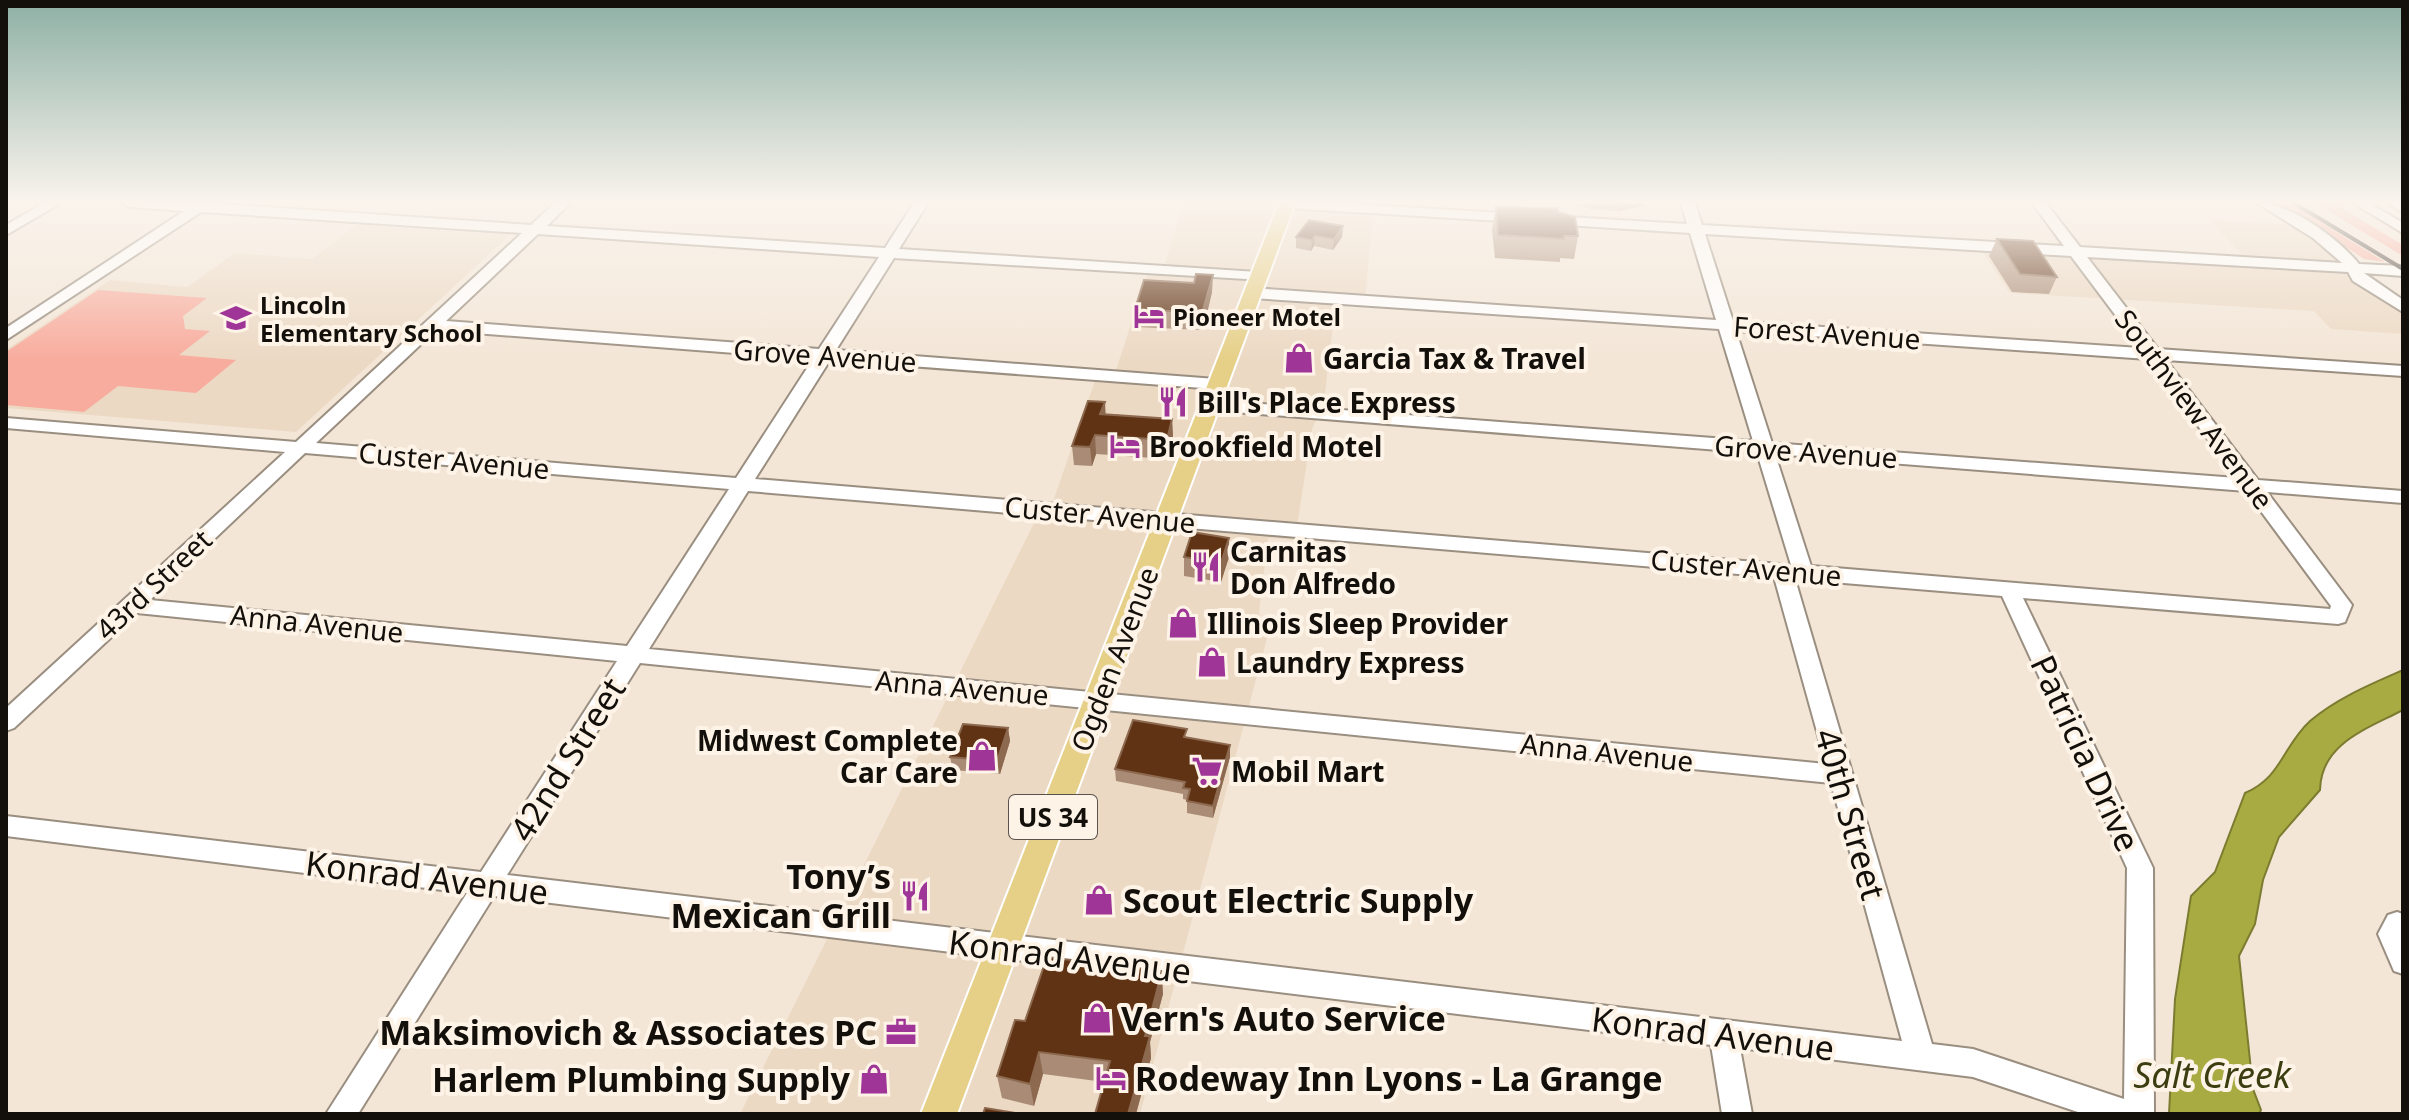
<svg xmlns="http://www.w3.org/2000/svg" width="2409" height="1120" viewBox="0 0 2409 1120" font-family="'Noto Sans',sans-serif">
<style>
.built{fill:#ecd9c4}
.green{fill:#f8ac9e}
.water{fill:#a7ab41;stroke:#7b7c30;stroke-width:2}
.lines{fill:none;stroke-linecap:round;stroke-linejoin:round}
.minor-casing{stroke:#9a8e80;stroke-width:4}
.major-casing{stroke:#fff;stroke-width:4}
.minor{fill:#fff;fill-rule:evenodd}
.major{fill:#e6d088;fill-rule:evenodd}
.rail{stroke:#423c35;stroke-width:4}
.wall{fill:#aa8c76}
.shaded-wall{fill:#8c694f}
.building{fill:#603315;stroke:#8c694f;stroke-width:2}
.labels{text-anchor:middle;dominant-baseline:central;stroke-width:8;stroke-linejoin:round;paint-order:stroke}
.far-poi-label{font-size:24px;font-weight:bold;fill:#130f0a;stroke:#fef3e7;text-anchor:start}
.shield{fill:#fef3e7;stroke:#5a534c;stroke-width:2}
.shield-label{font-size:26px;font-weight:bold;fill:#130f0a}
.street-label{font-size:28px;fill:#130f0a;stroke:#fef3e7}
.poi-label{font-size:28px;font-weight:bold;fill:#130f0a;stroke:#fef3e7;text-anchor:start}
.near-street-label{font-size:34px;fill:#130f0a;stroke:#fef3e7}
.near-poi-label{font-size:34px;font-weight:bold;fill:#130f0a;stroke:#fef3e7;text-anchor:end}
.near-water-label{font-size:36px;font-style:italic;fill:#3c3e12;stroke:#fef3e7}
</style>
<rect width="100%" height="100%" fill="#f3e6d7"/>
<g class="built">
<path d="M1184,203H1434V213L1373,209L1365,301L1336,299L1324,402L1312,429L1295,540L1268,538L1259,613L1269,631L1140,1114H740L1041,509L1050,510L1097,375L1114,376L1149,270H1163Z"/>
<path d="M2209,220L2292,225L2345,259L2342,264L2245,258Z"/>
<path d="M357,225L510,235L296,432L6,408V350L110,280L187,287L235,253L312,259Z"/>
<path d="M1980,248L2344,270L2403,310V334L2331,329L2314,311L2010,293Z"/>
</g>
<g class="green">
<path d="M2280,203H2290L2385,262L2364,259Z"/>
<path d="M2315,203H2333L2403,245V256Z"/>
<path d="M98,290L207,298L183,316L185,329L210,331L179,355L236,360L196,393L118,386L84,412L6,405V352Z"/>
</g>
<path class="water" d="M2403,670V710C2367,729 2321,743 2320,790L2279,837L2263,880L2255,924L2239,956L2253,1089L2261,1110L2259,1114H2169L2175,999L2191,896L2215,872L2245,793C2282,777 2282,747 2310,721C2337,698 2371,684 2403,670Z"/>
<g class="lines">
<g class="minor-casing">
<g id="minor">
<path d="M44,203H61L6,235V225Z"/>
<path d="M123,203H207L531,225L555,203H570L547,226L885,248L914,203H928L899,249L1258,272L1263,274V280L894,258L836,350L1216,379L1224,384L1216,389L830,360L755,479L1791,565L1757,453L1209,410L1200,405L1209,400L1753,441L1719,329L1252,298L1244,293L1252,288L1716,320L1690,233L1550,224L1543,220L1550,216L1687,224L1681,203H1695L1702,225L2064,246L2032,203H2046L2080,247L2342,263L2313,238L2257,203C2289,202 2339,239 2359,264L2403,266V276L2364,273L2403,300V312L2353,281L2348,272L2087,257L2158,349L2403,366V376L2166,360L2258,480L2403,491V503L2267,492L2352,605L2345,622L2338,624L2023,598L2153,868L2154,1114H2084L1973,1077L1740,1048L1752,1114H1722L1711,1045L494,896L358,1114H326L467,893L6,836V816L481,872L617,661L137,613L14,728L6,731V708L285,452L6,428V418L296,442L522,233L201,212L6,340V328L184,211L130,207ZM538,234L879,257L819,349L446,321ZM1705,234L2071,256L2140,348L1733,321ZM436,330L813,359L736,478L316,443ZM1736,331L2148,359L2237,478L1772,443ZM305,453L729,489L627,646L150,600ZM1775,454L2246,491L2331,606L2330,609L1811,566ZM748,491L1774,577L1826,764L649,649ZM1795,579L2002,596L2127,868L2124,1099L1973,1049L1932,1044ZM640,663L1831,783L1902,1041L507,875Z"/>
<path d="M1281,203H1335L1518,214L1525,218L1518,222L1287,208Z"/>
<path d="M2353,203H2369L2403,223V233Z"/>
<path d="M2389,203H2403V213Z"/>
<path d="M2397,912L2403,914V974L2394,971L2378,934L2388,915Z"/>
</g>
</g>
<g class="major-casing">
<path id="major" d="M1279,203H1295L957,1114H921Z"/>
</g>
<use href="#minor" class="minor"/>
<use href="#major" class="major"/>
<path class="rail" d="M2294,203L2403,269"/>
</g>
<g class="wall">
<path d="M1573,203H1644L1643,206L1618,211L1590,209Z"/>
<path d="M1496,207L1558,212L1578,236L1574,259L1560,258V262L1495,258L1492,230Z"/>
<path d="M1343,226L1342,237L1333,250L1314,246L1311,251L1296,248V237Z"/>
<path d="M1997,239L2057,277L2049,294L2012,292L1989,256Z"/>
<path d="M1212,292L1203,330L1136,327L1135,309Z"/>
<path d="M1106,414L1172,419L1173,438L1167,459L1096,454L1092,466L1074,465L1072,446Z"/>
<path d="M1229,538V557L1221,582L1184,576V557Z"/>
<path d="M1008,728L1010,741L1000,774L953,770L950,757Z"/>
<path d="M1187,737L1230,745V757L1213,818L1187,813V800L1183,799V794L1116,781L1115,769Z"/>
<path d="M1163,994L1150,1042L1151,1058L1136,1114H1095L1104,1082L1043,1074L1034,1106L1002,1098L997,1076L1025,1021Z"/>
</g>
<g class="shaded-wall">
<path d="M1620,203H1644L1643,206L1618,211Z"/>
<path d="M1343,226L1342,237L1333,250L1334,239Z"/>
<path d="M1315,236L1314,246L1311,251L1312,240Z"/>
<path d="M1213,275L1212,292L1203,330L1202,313Z"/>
<path d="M1105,402L1106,420L1100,414Z"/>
<path d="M1172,419L1173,438L1167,459V440Z"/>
<path d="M1095,435L1096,454L1092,466L1090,447Z"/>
<path d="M1229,538V557L1221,582V563Z"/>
<path d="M1008,728L1010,741L1000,774L997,761Z"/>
<path d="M1230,745V757L1213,818V806Z"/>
<path d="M1162,971L1163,994L1150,1042L1151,1058L1136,1114H1128L1145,1036Z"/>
<path d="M1039,1052L1043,1074L1034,1106L1030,1084Z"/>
</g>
<g class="building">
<path d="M1496,207L1558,208V212L1575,217L1578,236H1564V239L1498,235Z"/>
<path d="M1309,220L1343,226L1334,239L1315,236L1312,240L1296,237Z"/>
<path d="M1997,239L2033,241L2057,277L2020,274Z"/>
<path d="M1196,274L1213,275L1202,313L1135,309L1144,280L1194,283Z"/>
<path d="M1088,401L1105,402L1100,414L1172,419L1167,440L1095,435L1090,447L1072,446Z"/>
<path d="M1192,532L1229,538L1221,563L1184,557Z"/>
<path d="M1133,720L1187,729L1184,737L1230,745L1213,806L1187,801L1190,789L1183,788L1185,782L1115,769Z"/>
<path d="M963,724L1008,728L997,761L950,757Z"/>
<path d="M1047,957L1162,971L1145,1036H1150L1128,1114H1095L1110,1061L1039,1052L1030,1084L997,1076L1015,1020L1025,1021Z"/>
<path d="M985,1108L1016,1113V1114H983Z"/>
</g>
<linearGradient id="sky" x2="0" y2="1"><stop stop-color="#8eb0a5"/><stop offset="0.56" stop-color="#faf4ed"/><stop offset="1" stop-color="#faf4ed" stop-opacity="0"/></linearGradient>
<rect width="2409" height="360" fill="url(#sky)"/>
<defs>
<g id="hotel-bare" transform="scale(2.4)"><path d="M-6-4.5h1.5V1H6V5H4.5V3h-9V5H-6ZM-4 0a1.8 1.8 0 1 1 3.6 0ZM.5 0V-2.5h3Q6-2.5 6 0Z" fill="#9e3597" stroke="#fef3e7" stroke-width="2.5" paint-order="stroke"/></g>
<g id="school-bare" transform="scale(2.4)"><path d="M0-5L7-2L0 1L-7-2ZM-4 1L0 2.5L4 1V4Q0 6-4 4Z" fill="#9e3597" stroke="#fef3e7" stroke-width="2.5" paint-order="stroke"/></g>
<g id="shop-bare" transform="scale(2.4)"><path d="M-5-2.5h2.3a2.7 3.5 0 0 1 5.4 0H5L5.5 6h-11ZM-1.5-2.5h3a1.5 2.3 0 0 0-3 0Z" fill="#9e3597" stroke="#fef3e7" stroke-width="2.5" paint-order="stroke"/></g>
<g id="restaurant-bare" transform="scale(2.4)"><path d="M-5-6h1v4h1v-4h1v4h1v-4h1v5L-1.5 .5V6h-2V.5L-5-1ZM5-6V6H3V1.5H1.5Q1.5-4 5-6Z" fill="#9e3597" stroke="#fef3e7" stroke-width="2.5" paint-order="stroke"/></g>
<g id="supermarket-bare" transform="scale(2.4)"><path d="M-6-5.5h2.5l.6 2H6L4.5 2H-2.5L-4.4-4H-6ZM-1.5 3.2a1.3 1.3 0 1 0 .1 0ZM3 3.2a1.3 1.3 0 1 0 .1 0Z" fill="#9e3597" stroke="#fef3e7" stroke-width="2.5" paint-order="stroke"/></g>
<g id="office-bare" transform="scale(2.4)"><path d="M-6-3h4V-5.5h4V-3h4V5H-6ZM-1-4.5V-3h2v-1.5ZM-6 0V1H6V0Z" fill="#9e3597" stroke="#fef3e7" stroke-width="2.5" paint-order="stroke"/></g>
</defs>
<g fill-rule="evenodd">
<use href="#hotel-bare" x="1149" y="316"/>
<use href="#school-bare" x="236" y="318"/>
<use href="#shop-bare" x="1299" y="358"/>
<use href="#restaurant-bare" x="1173" y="402"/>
<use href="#hotel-bare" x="1125" y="446"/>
<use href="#restaurant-bare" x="1206" y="567"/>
<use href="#shop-bare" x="1183" y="623"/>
<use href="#shop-bare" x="1212" y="662"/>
<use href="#shop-bare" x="982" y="756"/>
<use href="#supermarket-bare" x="1207" y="771"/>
<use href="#restaurant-bare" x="915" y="896"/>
<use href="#shop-bare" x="1099" y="900"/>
<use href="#shop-bare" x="1097" y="1018"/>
<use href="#office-bare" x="901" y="1032"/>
<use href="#hotel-bare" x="1111" y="1078"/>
<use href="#shop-bare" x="874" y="1079"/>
</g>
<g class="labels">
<g class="far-poi-label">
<text x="260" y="304">Lincoln<tspan x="260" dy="28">Elementary School</tspan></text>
<text x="1173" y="316">Pioneer Motel</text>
</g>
<rect class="shield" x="1009" y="795" width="88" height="44" rx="6"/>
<g class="shield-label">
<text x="1053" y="817">US 34</text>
</g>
<g class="street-label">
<text transform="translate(1827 332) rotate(4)">Forest Avenue</text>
<text transform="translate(825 355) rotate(4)">Grove Avenue</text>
<text transform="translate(2195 409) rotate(53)">Southview Avenue</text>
<text transform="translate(1806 451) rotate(4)">Grove Avenue</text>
<text transform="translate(454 460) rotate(5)">Custer Avenue</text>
<text transform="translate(1100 514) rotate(5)">Custer Avenue</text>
<text transform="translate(1746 567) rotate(5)">Custer Avenue</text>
<text transform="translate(153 584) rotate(-43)">43rd Street</text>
<text transform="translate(317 623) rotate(6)">Anna Avenue</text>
<text transform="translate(1114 659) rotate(-69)">Ogden Avenue</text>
<text transform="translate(962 687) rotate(5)">Anna Avenue</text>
<text transform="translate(1607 752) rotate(6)">Anna Avenue</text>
</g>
<g class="poi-label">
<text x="1323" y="358">Garcia Tax &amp; Travel</text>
<text x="1197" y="402">Bill's Place Express</text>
<text x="1149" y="446">Brookfield Motel</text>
<text x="1230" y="551">Carnitas<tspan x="1230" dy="32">Don Alfredo</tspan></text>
<text x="1207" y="623">Illinois Sleep Provider</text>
<text x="1236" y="662">Laundry Express</text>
<text x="958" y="740" text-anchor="end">Midwest Complete<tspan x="958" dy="32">Car Care</tspan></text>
<text x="1231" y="771">Mobil Mart</text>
</g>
<g class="near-street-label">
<text transform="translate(2086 753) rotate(65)">Patricia Drive</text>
<text transform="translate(567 759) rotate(-58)">42nd Street</text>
<text transform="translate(1851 814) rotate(74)">40th Street</text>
<text transform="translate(427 877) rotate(7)">Konrad Avenue</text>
<text transform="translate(1070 956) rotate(7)">Konrad Avenue</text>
<text transform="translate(1713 1033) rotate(7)">Konrad Avenue</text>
</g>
<g class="near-poi-label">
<text x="891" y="876">Tony’s<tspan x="891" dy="39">Mexican Grill</tspan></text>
<text x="1123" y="900" text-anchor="start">Scout Electric Supply</text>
<text x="1121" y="1018" text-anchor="start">Vern's Auto Service</text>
<text x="877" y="1032">Maksimovich &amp; Associates PC</text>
<text x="1135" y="1078" text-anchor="start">Rodeway Inn Lyons - La Grange</text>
<text x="850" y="1079">Harlem Plumbing Supply</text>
</g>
<g class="near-water-label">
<text x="2212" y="1074">Salt Creek</text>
</g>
</g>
<rect width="2409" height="1120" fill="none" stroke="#130f0a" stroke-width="16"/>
</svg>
